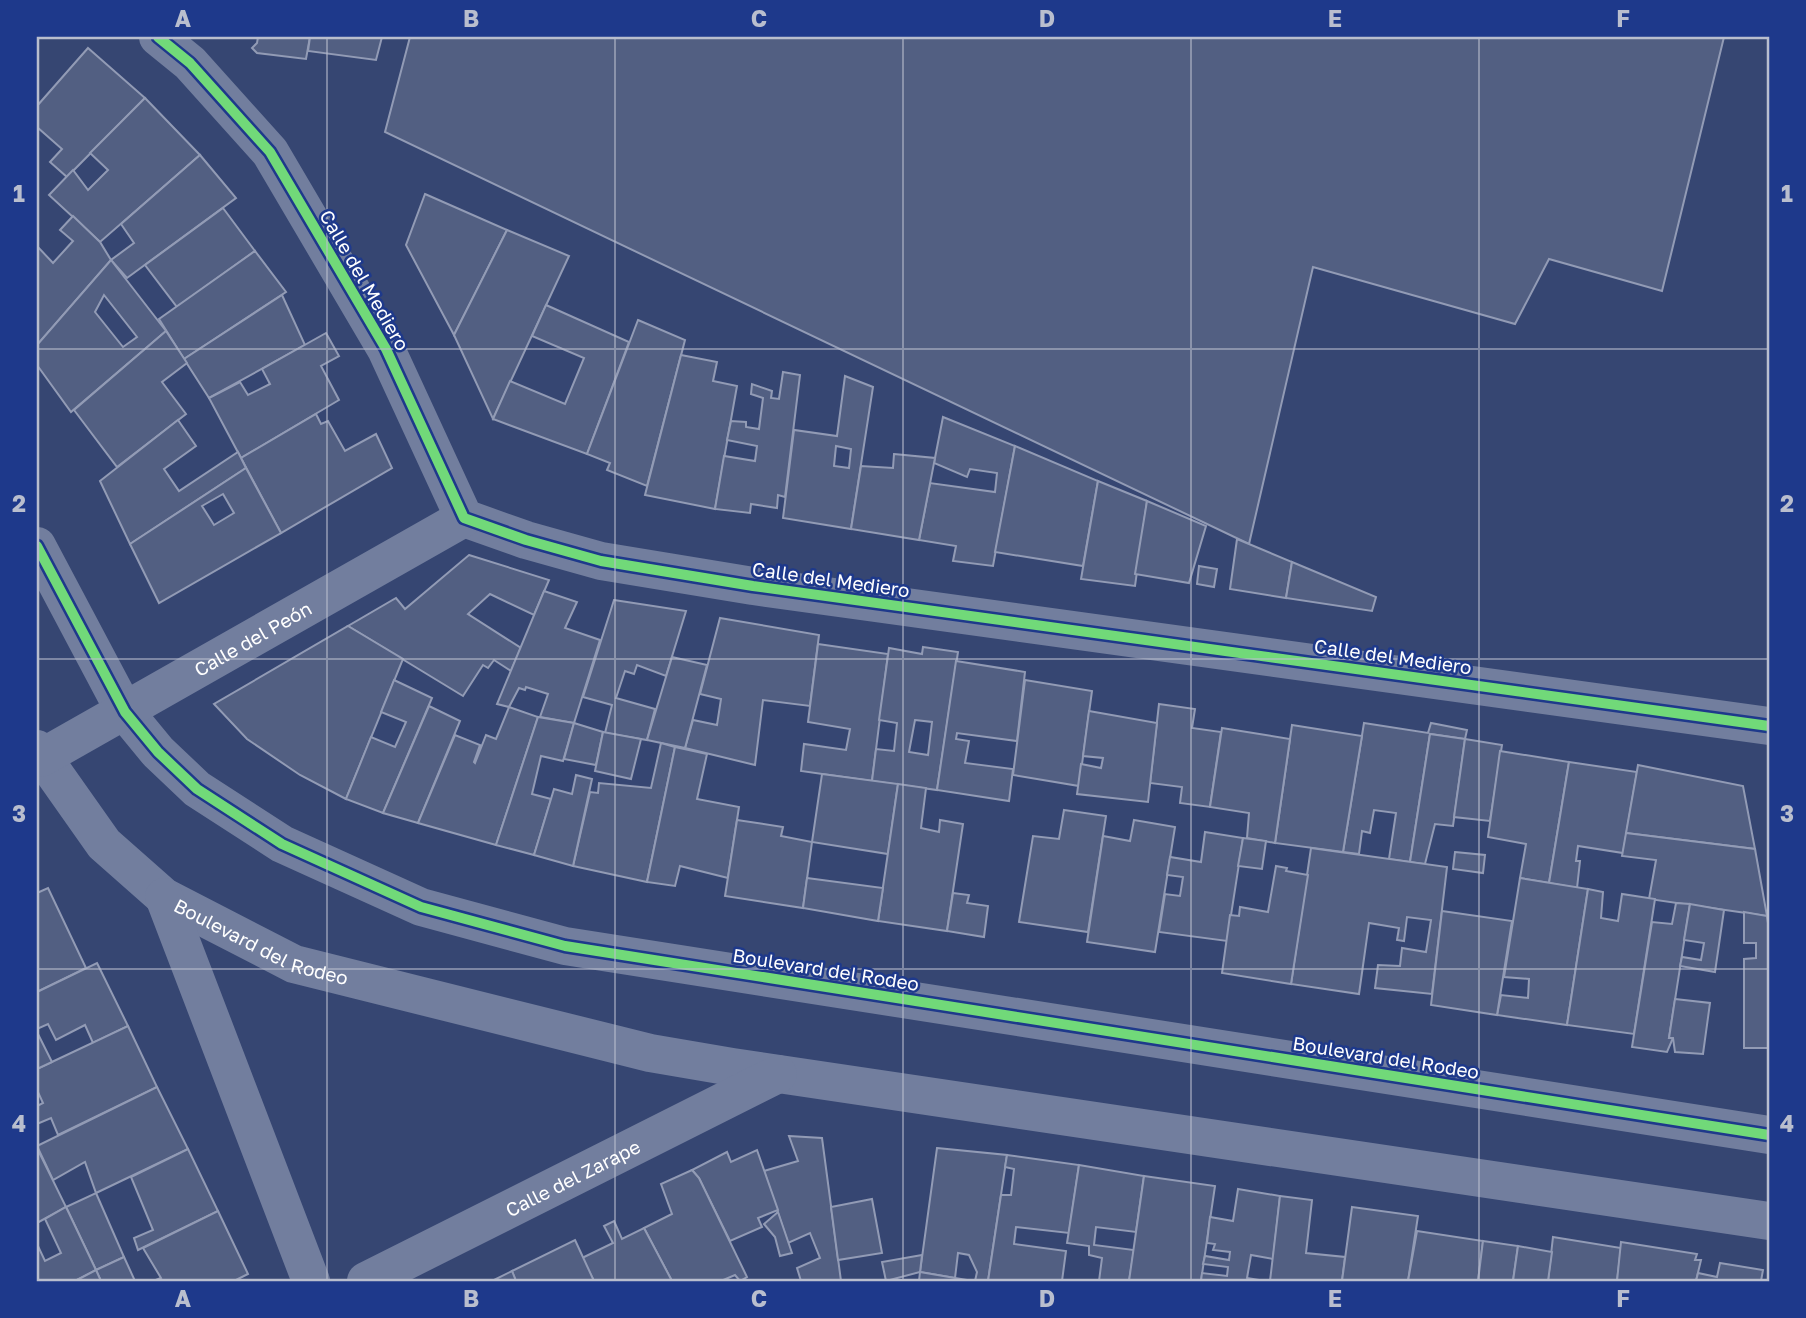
<svg xmlns="http://www.w3.org/2000/svg" width="1806" height="1318" viewBox="0 0 1806 1318" font-family="'Golos Text',sans-serif">
<style>
.building{fill:#525f82;stroke:#929bb5;stroke-width:2;fill-rule:evenodd}
.lines{fill:none;stroke-linecap:round;stroke-linejoin:round}
.minor{stroke:#727e9e;stroke-width:38}
.cycleway-casing{stroke:#1e398b;stroke-width:15}
.cycleway{stroke:#71d979;stroke-width:10}
.grid{fill:none;stroke:#b9bece;stroke-width:2;stroke-opacity:0.55}
.labels{text-anchor:middle;dominant-baseline:central;stroke-width:5;stroke-linejoin:round;paint-order:stroke}
.street-label{font-size:19px;fill:#fff;stroke:#1e398b}
.neatline{fill:none;stroke:#b9bece;stroke-width:2.5}
.grid-label{font-size:23px;text-anchor:middle;font-weight:bold;fill:#b9bece}
</style>
<rect width="100%" height="100%" fill="#364672"/>
<g class="building">
<path d="M258,37H310L306,59L257,53L252,48L257,43Z"/>
<path d="M310,37H382L376,60L308,51Z"/>
<path d="M410,37H1724L1662,291L1549,259L1515,324L1313,267L1249,544L385,132Z"/>
<path d="M88,48L145,98L67,177L50,162L62,149L37,127V106Z"/>
<path d="M145,98L200,155L100,242L49,195L73,170L88,190L108,170L90,153Z"/>
<path d="M200,155L236,198L127,278L111,260L134,243L121,224Z"/>
<path d="M425,194L507,230L454,335L406,245Z"/>
<path d="M223,208L255,251L177,307L145,265Z"/>
<path d="M73,216L100,242L111,260L37,345V246L53,263L73,241L60,230Z"/>
<path d="M507,230L569,256L493,419L454,335Z"/>
<path d="M255,251L286,292L184,359L159,319Z"/>
<path d="M111,260L166,331L71,412L37,365V345ZM104,295L137,337L123,347L95,312Z"/>
<path d="M282,295L305,345L209,398L184,359Z"/>
<path d="M546,305L629,342L587,454L493,419L510,381L565,404L584,358L532,336Z"/>
<path d="M638,320L685,340L647,486L607,470L610,463L587,454Z"/>
<path d="M166,331L187,363L162,382L186,414L117,467L74,410Z"/>
<path d="M326,333L339,356L321,366L339,400L241,458L209,398L240,382L248,395L270,384L262,369Z"/>
<path d="M681,355L717,362L713,381L737,386L715,509L645,495Z"/>
<path d="M783,372L800,375L785,497L778,495L777,508L751,504L750,513L715,509L724,456L755,461L757,446L727,440L731,421L746,422V427L759,429L763,398L751,394L752,384L772,391L771,398L779,399Z"/>
<path d="M845,376L873,387L851,529L783,518L794,430L837,436ZM836,446L851,449L849,468L834,466Z"/>
<path d="M316,414L321,424L328,421L345,451L376,434L392,468L281,533L241,458Z"/>
<path d="M943,417L1015,446L993,566L953,561L956,546L919,540L930,483L995,492L997,473L970,469L967,477L934,463Z"/>
<path d="M178,420L196,446L164,469L179,491L238,452L246,468L130,544L100,481Z"/>
<path d="M1015,446L1098,481L1083,566L995,552Z"/>
<path d="M894,454L935,458L919,540L851,529L861,466L893,468Z"/>
<path d="M246,468L281,533L159,603L130,544ZM223,494L234,513L214,525L202,506Z"/>
<path d="M1098,481L1147,501L1135,586L1081,579Z"/>
<path d="M1147,501L1206,526L1189,583L1135,574Z"/>
<path d="M1237,539L1292,562L1286,598L1230,589Z"/>
<path d="M469,555L549,580L534,615L490,594L468,614L521,648L511,671L494,660L488,668L483,665L463,696L348,626L396,598L405,609Z"/>
<path d="M1292,562L1376,597L1372,611L1286,598Z"/>
<path d="M1199,566L1217,569L1214,587L1197,584Z"/>
<path d="M544,591L577,602L565,628L600,640L574,723L540,717L548,694L526,687L525,690L519,688L509,707L497,704Z"/>
<path d="M614,600L686,611L666,676L637,665L634,674L625,671L616,698L655,709L647,740L605,733L612,705L583,697Z"/>
<path d="M720,618L819,635L810,706L763,700L755,765L685,748L693,720L717,725L721,699L700,694Z"/>
<path d="M348,626L403,659L346,799L300,775L247,739L214,704Z"/>
<path d="M818,644L888,654L872,781L801,771L804,744L846,750L850,729L808,722Z"/>
<path d="M923,647L958,652L937,790L872,781L876,749L894,751L897,723L879,720L889,648L922,654ZM915,720L932,722L928,755L909,752Z"/>
<path d="M672,657L707,665L685,748L647,740Z"/>
<path d="M956,661L1025,672L1017,741L957,733L956,739L969,741L965,763L1013,769L1009,801L937,790Z"/>
<path d="M394,680L432,698L383,813L346,799L371,737L395,747L406,722L381,712Z"/>
<path d="M1025,680L1092,691L1079,786L1013,775Z"/>
<path d="M1159,704L1195,709L1192,728L1221,732L1210,807L1180,803L1182,787L1150,783Z"/>
<path d="M429,706L460,721L418,823L383,813Z"/>
<path d="M509,707L538,717L496,845L418,823L455,735L480,745L474,762L475,763L486,735L496,739Z"/>
<path d="M1089,711L1157,723L1148,802L1077,794L1081,764L1101,768L1103,758L1083,756Z"/>
<path d="M538,717L574,723L563,761L541,756L532,794L551,799L534,855L496,845Z"/>
<path d="M574,723L603,732L596,765L564,759Z"/>
<path d="M1364,723L1428,733L1431,723L1467,730L1465,739L1430,734L1410,862L1389,859L1396,813L1374,810L1370,833L1362,831L1359,854L1343,852Z"/>
<path d="M1292,725L1362,736L1343,852L1275,843Z"/>
<path d="M1222,728L1290,739L1275,843L1247,838L1249,813L1210,807Z"/>
<path d="M603,732L641,739L631,779L595,771Z"/>
<path d="M1430,734L1465,739L1453,826L1435,824L1425,864L1416,863L1410,862Z"/>
<path d="M1465,739L1502,745L1490,821L1454,817Z"/>
<path d="M661,743L675,747L647,882L573,866L590,792L598,793L599,783L651,788Z"/>
<path d="M675,747L707,754L697,799L739,807L728,878L680,866L675,886L647,882Z"/>
<path d="M1500,751L1569,762L1549,883L1520,878L1526,844L1488,837Z"/>
<path d="M1569,762L1637,772L1623,853L1578,846L1576,861H1580L1577,888L1549,883Z"/>
<path d="M1638,765L1743,786L1755,849L1626,833Z"/>
<path d="M822,774L898,784L888,854L812,842Z"/>
<path d="M576,775L592,779L573,866L534,855L554,789L572,794Z"/>
<path d="M898,784L926,788L921,828L939,832L940,820L963,824L947,931L878,921Z"/>
<path d="M1064,810L1106,816L1088,932L1019,922L1033,836L1059,839Z"/>
<path d="M737,820L783,827L781,836L812,842L803,908L725,896Z"/>
<path d="M1134,820L1175,827L1155,952L1087,942L1103,836L1130,841Z"/>
<path d="M1205,832L1243,838L1227,941L1159,932L1165,894L1180,896L1183,877L1167,875L1170,857L1201,862Z"/>
<path d="M1626,833L1755,849L1767,916L1649,899L1656,860L1622,856Z"/>
<path d="M1243,838L1266,841L1262,869L1238,866Z"/>
<path d="M1311,848L1447,867L1432,994L1375,988L1378,965L1400,966L1402,948L1426,952L1431,920L1407,917L1404,941L1397,940L1399,928L1369,923L1359,994L1291,984Z"/>
<path d="M1455,852L1485,855L1483,873L1453,869Z"/>
<path d="M1276,866L1287,868L1286,871L1308,875L1291,984L1222,973L1230,915L1239,916L1240,907L1268,912Z"/>
<path d="M807,878L883,888L878,921L803,908Z"/>
<path d="M1520,878L1588,889L1567,1025L1497,1015L1501,995L1528,998L1529,979L1504,977Z"/>
<path d="M48,888L86,968L37,992V893Z"/>
<path d="M1588,889L1603,892L1601,918L1618,921L1622,894L1655,899L1634,1034L1567,1025Z"/>
<path d="M953,893L969,895L967,903L988,906L984,937L947,931Z"/>
<path d="M1676,903L1690,904L1669,1038H1673L1667,1052L1632,1047L1652,922L1672,924Z"/>
<path d="M1690,904L1724,910L1715,972L1680,966L1682,957L1701,960L1704,943L1684,940Z"/>
<path d="M1442,911L1512,921L1497,1015L1431,1005Z"/>
<path d="M1744,912L1767,916L1769,930V1048H1744V959L1756,958V943H1744Z"/>
<path d="M97,963L128,1026L93,1043L85,1025L56,1040L48,1024L37,1029V992Z"/>
<path d="M1675,999L1710,1003L1703,1054L1675,1052L1673,1038H1669Z"/>
<path d="M128,1026L157,1087L58,1135L51,1118L37,1124V1106L43,1103L37,1090V1069Z"/>
<path d="M37,1032L52,1062L37,1069Z"/>
<path d="M157,1087L188,1149L96,1193L85,1162L53,1180L37,1146Z"/>
<path d="M789,1136L822,1138L841,1281H801L797,1268L820,1258L810,1233L788,1243L764,1171L798,1161Z"/>
<path d="M37,1148L66,1207L37,1223Z"/>
<path d="M937,1148L1007,1155L988,1281H975L977,1272L969,1255L958,1253L955,1278L920,1272Z"/>
<path d="M188,1149L218,1211L138,1250L134,1238L153,1230L131,1177Z"/>
<path d="M757,1150L778,1210L758,1218L762,1227L730,1241L699,1178L692,1170L727,1152L731,1162Z"/>
<path d="M1007,1155L1079,1165L1069,1233L1016,1227L1014,1244L1066,1251L1062,1281H988L1001,1195H1011L1014,1169L1005,1167Z"/>
<path d="M1079,1165L1144,1176L1136,1232L1096,1227L1094,1245L1134,1250L1129,1281H1099L1102,1258L1089,1255V1246L1067,1243Z"/>
<path d="M692,1170L699,1178L747,1277L740,1281L735,1275L721,1281H672L644,1228L672,1214L661,1184Z"/>
<path d="M1144,1176L1215,1186L1201,1281H1129Z"/>
<path d="M1238,1189L1280,1196L1273,1259L1251,1255L1247,1278L1265,1281H1201L1202,1273L1227,1276L1228,1267L1203,1264L1205,1256L1229,1260L1230,1252L1213,1250L1215,1244L1207,1243L1210,1217L1233,1221Z"/>
<path d="M96,1193L124,1257L96,1270L66,1207Z"/>
<path d="M1280,1196L1312,1200L1306,1253L1345,1257L1342,1281H1270Z"/>
<path d="M872,1199L882,1253L838,1260L831,1207Z"/>
<path d="M66,1207L96,1270L75,1281H37V1244L45,1261L61,1253L45,1219Z"/>
<path d="M1352,1207L1418,1216L1408,1281H1342Z"/>
<path d="M218,1211L248,1274L234,1281H153L161,1278L143,1248Z"/>
<path d="M778,1212L792,1253L780,1256L775,1237L764,1224Z"/>
<path d="M614,1221L622,1239L644,1228L672,1281H594L582,1258L613,1243L604,1226Z"/>
<path d="M1417,1231L1483,1241L1478,1281H1408Z"/>
<path d="M1553,1237L1621,1248L1617,1281H1548Z"/>
<path d="M575,1240L594,1281H516L512,1271Z"/>
<path d="M1483,1241L1518,1246L1513,1281H1478Z"/>
<path d="M1621,1242L1697,1254L1695,1260H1701L1696,1281H1617Z"/>
<path d="M1518,1246L1552,1252L1548,1281H1513Z"/>
<path d="M922,1255L920,1272L886,1281L882,1262Z"/>
<path d="M124,1257L135,1281H101L96,1270Z"/>
<path d="M1720,1263L1763,1270L1761,1281H1696L1698,1273L1717,1277Z"/>
<path d="M96,1270L101,1281H75Z"/>
<path d="M512,1271L516,1281H492Z"/>
<path d="M920,1272L955,1278L973,1281H919Z"/>
</g>
<g class="lines">
<g class="minor">
<path d="M158,37L190,63L270,152L386,349L464,518L526,540L601,561L753,586L1769,726"/>
<path d="M37,546L125,712L158,752L197,789L282,844L421,907L565,946L1769,1135"/>
<path id="s1" d="M37,749L104,844L164,897L294,964L650,1053L732,1067L1769,1221"/>
<path id="s2" d="M41,758L464,518"/>
<path d="M164,897L311,1281"/>
<path id="s3" d="M366,1281L778,1074"/>
</g>
<g class="cycleway-casing">
<g id="cycleway">
<path d="M158,37L190,63L270,152L386,349L464,518L526,540L601,561L753,586L1769,726"/>
<path d="M37,546L125,712L158,752L197,789L282,844L421,907L565,946L1769,1135"/>
</g>
</g>
<use href="#cycleway" class="cycleway"/>
</g>
<path class="grid" d="M327,37V1281M615,37V1281M903,37V1281M1191,37V1281M1479,37V1281M37,349H1769M37,659H1769M37,969H1769"/>
<g class="labels">
<g class="street-label">
<text transform="translate(365 280) rotate(60)">Calle del Mediero</text>
<text transform="translate(831 579) rotate(8)">Calle del Mediero</text>
<text stroke="none"><textPath href="#s2" startOffset="243">Calle del Peón</textPath></text>
<text transform="translate(1393 656) rotate(8)">Calle del Mediero</text>
<text stroke="none"><textPath href="#s1" startOffset="304">Boulevard del Rodeo</textPath></text>
<text transform="translate(826 969) rotate(9)">Boulevard del Rodeo</text>
<text transform="translate(1386 1057) rotate(9)">Boulevard del Rodeo</text>
<text stroke="none"><textPath href="#s3" startOffset="231">Calle del Zarape</textPath></text>
</g>
</g>
<rect width="1806" height="1318" fill="none" stroke="#1e398b" stroke-width="77"/>
<rect x="38" y="38" width="1730" height="1242" class="neatline"/>
<g class="grid-label">
<text x="183" y="27">A</text>
<text x="471" y="27">B</text>
<text x="759" y="27">C</text>
<text x="1047" y="27">D</text>
<text x="1335" y="27">E</text>
<text x="1623" y="27">F</text>
<text x="19" y="202">1</text>
<text x="1787" y="202">1</text>
<text x="19" y="512">2</text>
<text x="1787" y="512">2</text>
<text x="19" y="822">3</text>
<text x="1787" y="822">3</text>
<text x="19" y="1132">4</text>
<text x="1787" y="1132">4</text>
<text x="183" y="1307">A</text>
<text x="471" y="1307">B</text>
<text x="759" y="1307">C</text>
<text x="1047" y="1307">D</text>
<text x="1335" y="1307">E</text>
<text x="1623" y="1307">F</text>
</g>
</svg>
